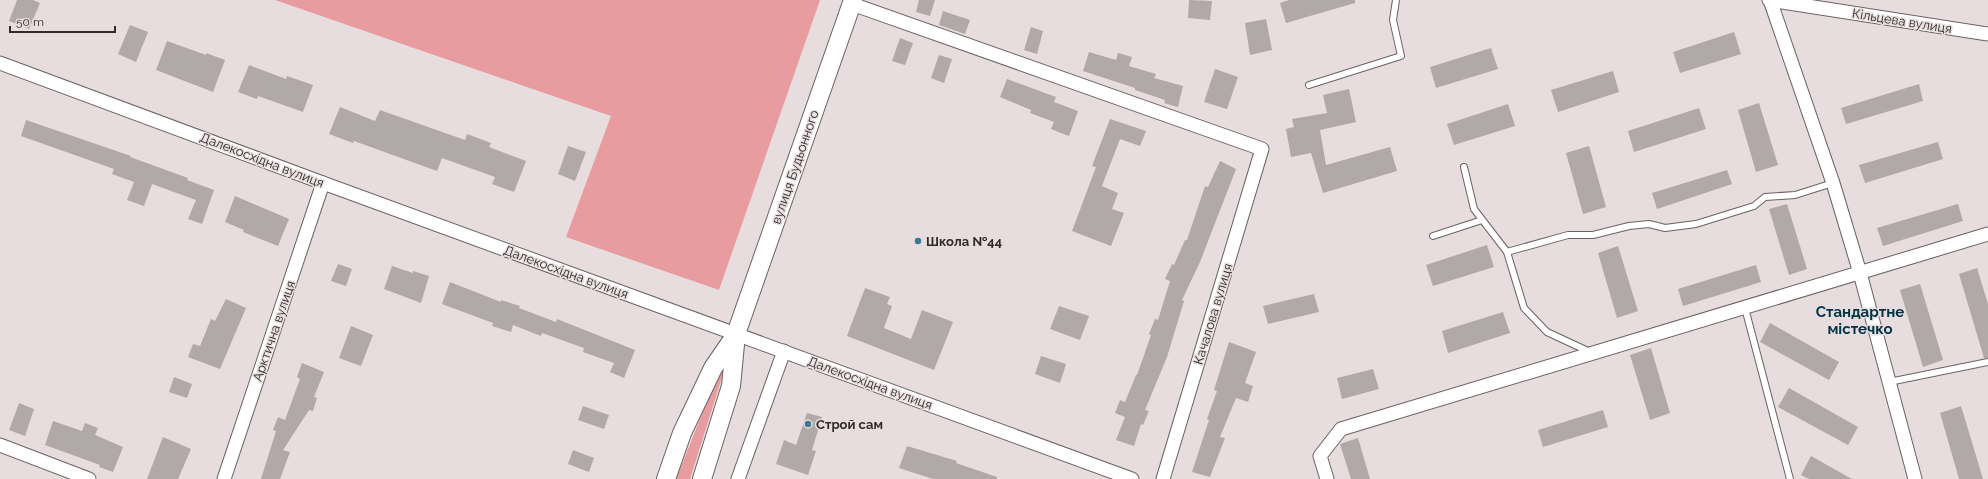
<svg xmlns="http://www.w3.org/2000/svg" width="1988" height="479" viewBox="0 0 1988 479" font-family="Raleway,sans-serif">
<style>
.green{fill:#e89c9f}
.building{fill:#b1a8a8}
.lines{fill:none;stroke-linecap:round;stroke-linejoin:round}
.lane-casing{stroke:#6b6262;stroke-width:8}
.street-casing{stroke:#6b6262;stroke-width:15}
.secondary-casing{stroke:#6b6262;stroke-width:20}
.lane{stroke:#fff;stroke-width:6}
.street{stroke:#fff;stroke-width:13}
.secondary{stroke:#fff;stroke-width:18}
.poi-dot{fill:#3e7991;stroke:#e8ddde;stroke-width:1.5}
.labels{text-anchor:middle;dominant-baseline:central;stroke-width:3;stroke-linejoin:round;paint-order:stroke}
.street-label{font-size:13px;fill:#2f2b2b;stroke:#e8ddde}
.poi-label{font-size:13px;font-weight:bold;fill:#2f2b2b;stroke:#e8ddde;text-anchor:start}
.quarter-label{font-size:15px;font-weight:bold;fill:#003345;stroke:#e8ddde}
</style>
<rect width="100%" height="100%" fill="#e8ddde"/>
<g class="green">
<path d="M275,0H820L719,290L566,237L611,116Z"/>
<path d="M720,369L724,371L690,479H676Z"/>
</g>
<g class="building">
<path d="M17,0H33L40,3L29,29L9,21Z"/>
<path d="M919,0H935L930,16L916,12Z"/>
<path d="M1189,0L1212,1L1210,20L1188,18Z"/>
<path d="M1289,0H1355V3L1286,23L1280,3Z"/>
<path d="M943,11L970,20L965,34L939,25Z"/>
<path d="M1266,19L1272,50L1250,55L1245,23Z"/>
<path d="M130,25L148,32L136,62L118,54Z"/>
<path d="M1031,27L1043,31L1037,54L1024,50Z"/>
<path d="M1734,32L1741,54L1680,73L1673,52Z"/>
<path d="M900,38L913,43L905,65L892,61Z"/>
<path d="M167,41L206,55V53L225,60L213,92L156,70Z"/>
<path d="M1491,48L1498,69L1436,88L1430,67Z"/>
<path d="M1089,52L1116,60L1118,53L1132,57L1129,66L1156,74L1154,78L1183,86L1178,107L1164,103L1165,100L1135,90V88L1083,71Z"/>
<path d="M939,55L952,59L944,83L931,78Z"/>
<path d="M249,65L286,79L287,76L313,85L303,112L258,96L257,99L238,92Z"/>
<path d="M1215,69L1238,77L1227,109L1204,102Z"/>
<path d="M1613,71L1619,92L1558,112L1551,90Z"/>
<path d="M1007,79L1056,97L1054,102L1078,111L1069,136L1051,129L1054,122L1030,113L1031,110L1000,97Z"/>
<path d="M1919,84L1923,101L1846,124L1841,108Z"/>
<path d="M1349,89L1356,122L1320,130L1326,165L1390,147L1397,171L1323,193L1311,153L1291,157L1286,129L1294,127L1292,119L1327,113L1323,95Z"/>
<path d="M1759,103L1778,165L1756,172L1738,110Z"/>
<path d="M1508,104L1515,126L1454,145L1447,124Z"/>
<path d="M340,107L375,121L380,110L465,140L467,134L491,143L489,147L526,161L514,192L492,184L495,177L442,158L437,171L354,141L353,143L329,134Z"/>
<path d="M1699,108L1706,129L1634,152L1628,131Z"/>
<path d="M1110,119L1146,131L1140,146L1120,139L1102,186L1118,193L1112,209L1124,213L1111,246L1072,231L1096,167L1092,166Z"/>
<path d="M26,120L131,156L130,157L188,178L187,180L214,190L202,224L188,219L196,200L152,184L144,206L127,200L134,182L112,174L114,169L21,136Z"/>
<path d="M1938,142L1943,159L1865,183L1859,165Z"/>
<path d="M568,146L586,152L575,181L558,174Z"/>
<path d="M1589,146L1606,207L1583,214L1566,153Z"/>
<path d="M1220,161L1236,169L1200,262L1182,300L1184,301L1167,357L1145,410L1149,411L1143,425L1141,424L1134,446L1116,440L1125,417L1115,413L1120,400L1125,402L1136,375H1137L1151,335L1149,334L1155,319L1158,320L1170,281L1165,279L1172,264L1174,265L1185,240H1187L1205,186L1208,187Z"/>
<path d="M1727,170L1732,184L1657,209L1652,193Z"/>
<path d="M235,196L289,219L278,246L243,232L244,230L225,222Z"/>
<path d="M1787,204L1807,269L1789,275L1769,209Z"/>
<path d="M1958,204L1963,221L1883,246L1877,228Z"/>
<path d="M1487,245L1494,267L1433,286L1426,265Z"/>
<path d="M1618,246L1638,311L1617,318L1598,253Z"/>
<path d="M338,264L352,269L346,286L331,281Z"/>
<path d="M1756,265L1761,282L1683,306L1678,289Z"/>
<path d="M392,266L413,273V271L429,276L421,303L384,289Z"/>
<path d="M1977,268L1988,304V358H1984L1959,274Z"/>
<path d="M450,282L501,302V300L520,306L519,308L556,322L557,319L635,350L624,378L610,372L614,363L583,352L584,348L542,333L541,336L513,325L511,332L492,326L493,323L442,304Z"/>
<path d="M1920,284L1943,360L1923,367L1900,290Z"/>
<path d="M865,288L890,297L887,304L892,306L884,328L911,339L922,310L953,322L934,370L847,336Z"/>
<path d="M1314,294L1319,312L1268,324L1263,306Z"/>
<path d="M226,299L246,308L220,369L188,357L193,344L200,346L211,319L215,321Z"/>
<path d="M1059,306L1089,316L1080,340L1050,329Z"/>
<path d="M1503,312L1510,333L1448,353L1442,331Z"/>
<path d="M1770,323L1839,362L1829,380L1760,342Z"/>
<path d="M351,326L373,335L361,366L339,358Z"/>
<path d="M1229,342L1256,352L1245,383L1253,386L1248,402L1236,398L1220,437L1225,438L1210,477L1192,472L1209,420L1207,419L1217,391L1214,390Z"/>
<path d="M1651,348L1670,413L1650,420L1630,355Z"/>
<path d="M1041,356L1066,364L1060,383L1035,374Z"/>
<path d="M302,363L324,372L314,397L317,398L313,411L309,410L283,450L290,452L280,479H261L276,431L273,430L278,417L285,420L300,379L297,377Z"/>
<path d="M1373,369L1379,389L1342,399L1337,378Z"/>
<path d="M174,377L192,384L187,398L169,392Z"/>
<path d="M1789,388L1858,427L1848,445L1778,407Z"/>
<path d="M19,403L34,409L25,436L9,430Z"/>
<path d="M583,406L609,415L604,429L578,420Z"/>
<path d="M1961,406L1983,479H1959L1940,413Z"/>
<path d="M1603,410L1608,427L1543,447L1538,430Z"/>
<path d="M807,413L822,417L812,450L816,451L808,475L776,464L784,440L796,445Z"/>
<path d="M53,421L82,431L85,423L98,428L95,435L123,447L113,472L99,467L100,465L45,445Z"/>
<path d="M163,437L191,449L178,479H147Z"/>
<path d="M1358,438L1370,479H1351L1340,444Z"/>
<path d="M907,446L957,461L956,463L997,477V479H933L899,468Z"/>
<path d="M573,450L594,458L589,472L568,464Z"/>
<path d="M1811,456L1852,479H1809L1801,475Z"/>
</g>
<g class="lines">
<g class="lane-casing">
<g id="lane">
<path d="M1309,85L1401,56L1393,20L1396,0"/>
<path d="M1464,167L1474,209L1507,252L1524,308L1547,332L1590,352"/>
<path d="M1433,236L1482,220"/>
<path d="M1507,252L1568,235H1593L1629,226L1649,224L1665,228L1696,224L1754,206L1765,197L1795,195L1833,183"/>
<path d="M1745,308L1790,479"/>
<path d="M1889,382L1988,362"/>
</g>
</g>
<g class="street-casing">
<g id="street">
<path d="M1769,0L1988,34"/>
<path d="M1770,0L1833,183L1860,273L1915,479"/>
<path d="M852,4L1262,149L1163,479"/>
<path d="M0,63L323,183L1132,479"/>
<path d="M0,445L89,479"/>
<path d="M224,479L323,183"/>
<path d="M738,479L784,351"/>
<path d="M1327,479L1320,456L1341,429L1988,234"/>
</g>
</g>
<g class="secondary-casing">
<g id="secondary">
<path d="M666,479L682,433L713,368L735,336"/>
<path d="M702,479L731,386L736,334L853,0"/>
</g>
</g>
<use href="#lane" class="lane"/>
<use href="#street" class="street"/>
<use href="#secondary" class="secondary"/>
</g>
<g class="poi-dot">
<circle cx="918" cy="241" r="4"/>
<circle cx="808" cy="424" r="4"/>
</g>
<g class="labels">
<g class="street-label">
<text transform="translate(1902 21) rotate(9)">Кільцева вулиця</text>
<text transform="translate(262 160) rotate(21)">Далекосхідна вулиця</text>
<text transform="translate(795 167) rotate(-71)">вулиця Будьонного</text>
<text transform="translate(566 272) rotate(20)">Далекосхідна вулиця</text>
<text transform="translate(1213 314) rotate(-73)">Качалова вулиця</text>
<text transform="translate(274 331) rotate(-71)">Арктична вулиця</text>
<text transform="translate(870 383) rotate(20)">Далекосхідна вулиця</text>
</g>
<g class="poi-label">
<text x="926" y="241">Школа №44</text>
<text x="816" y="424">Строй сам</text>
</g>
<g class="quarter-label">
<text x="1860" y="312">Стандартне<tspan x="1860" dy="17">містечко</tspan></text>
</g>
</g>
<path d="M10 26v6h105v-6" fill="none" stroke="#2f2b2b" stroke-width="2"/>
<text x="16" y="26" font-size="12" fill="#2f2b2b" stroke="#e8ddde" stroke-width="3" paint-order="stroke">50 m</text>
</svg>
